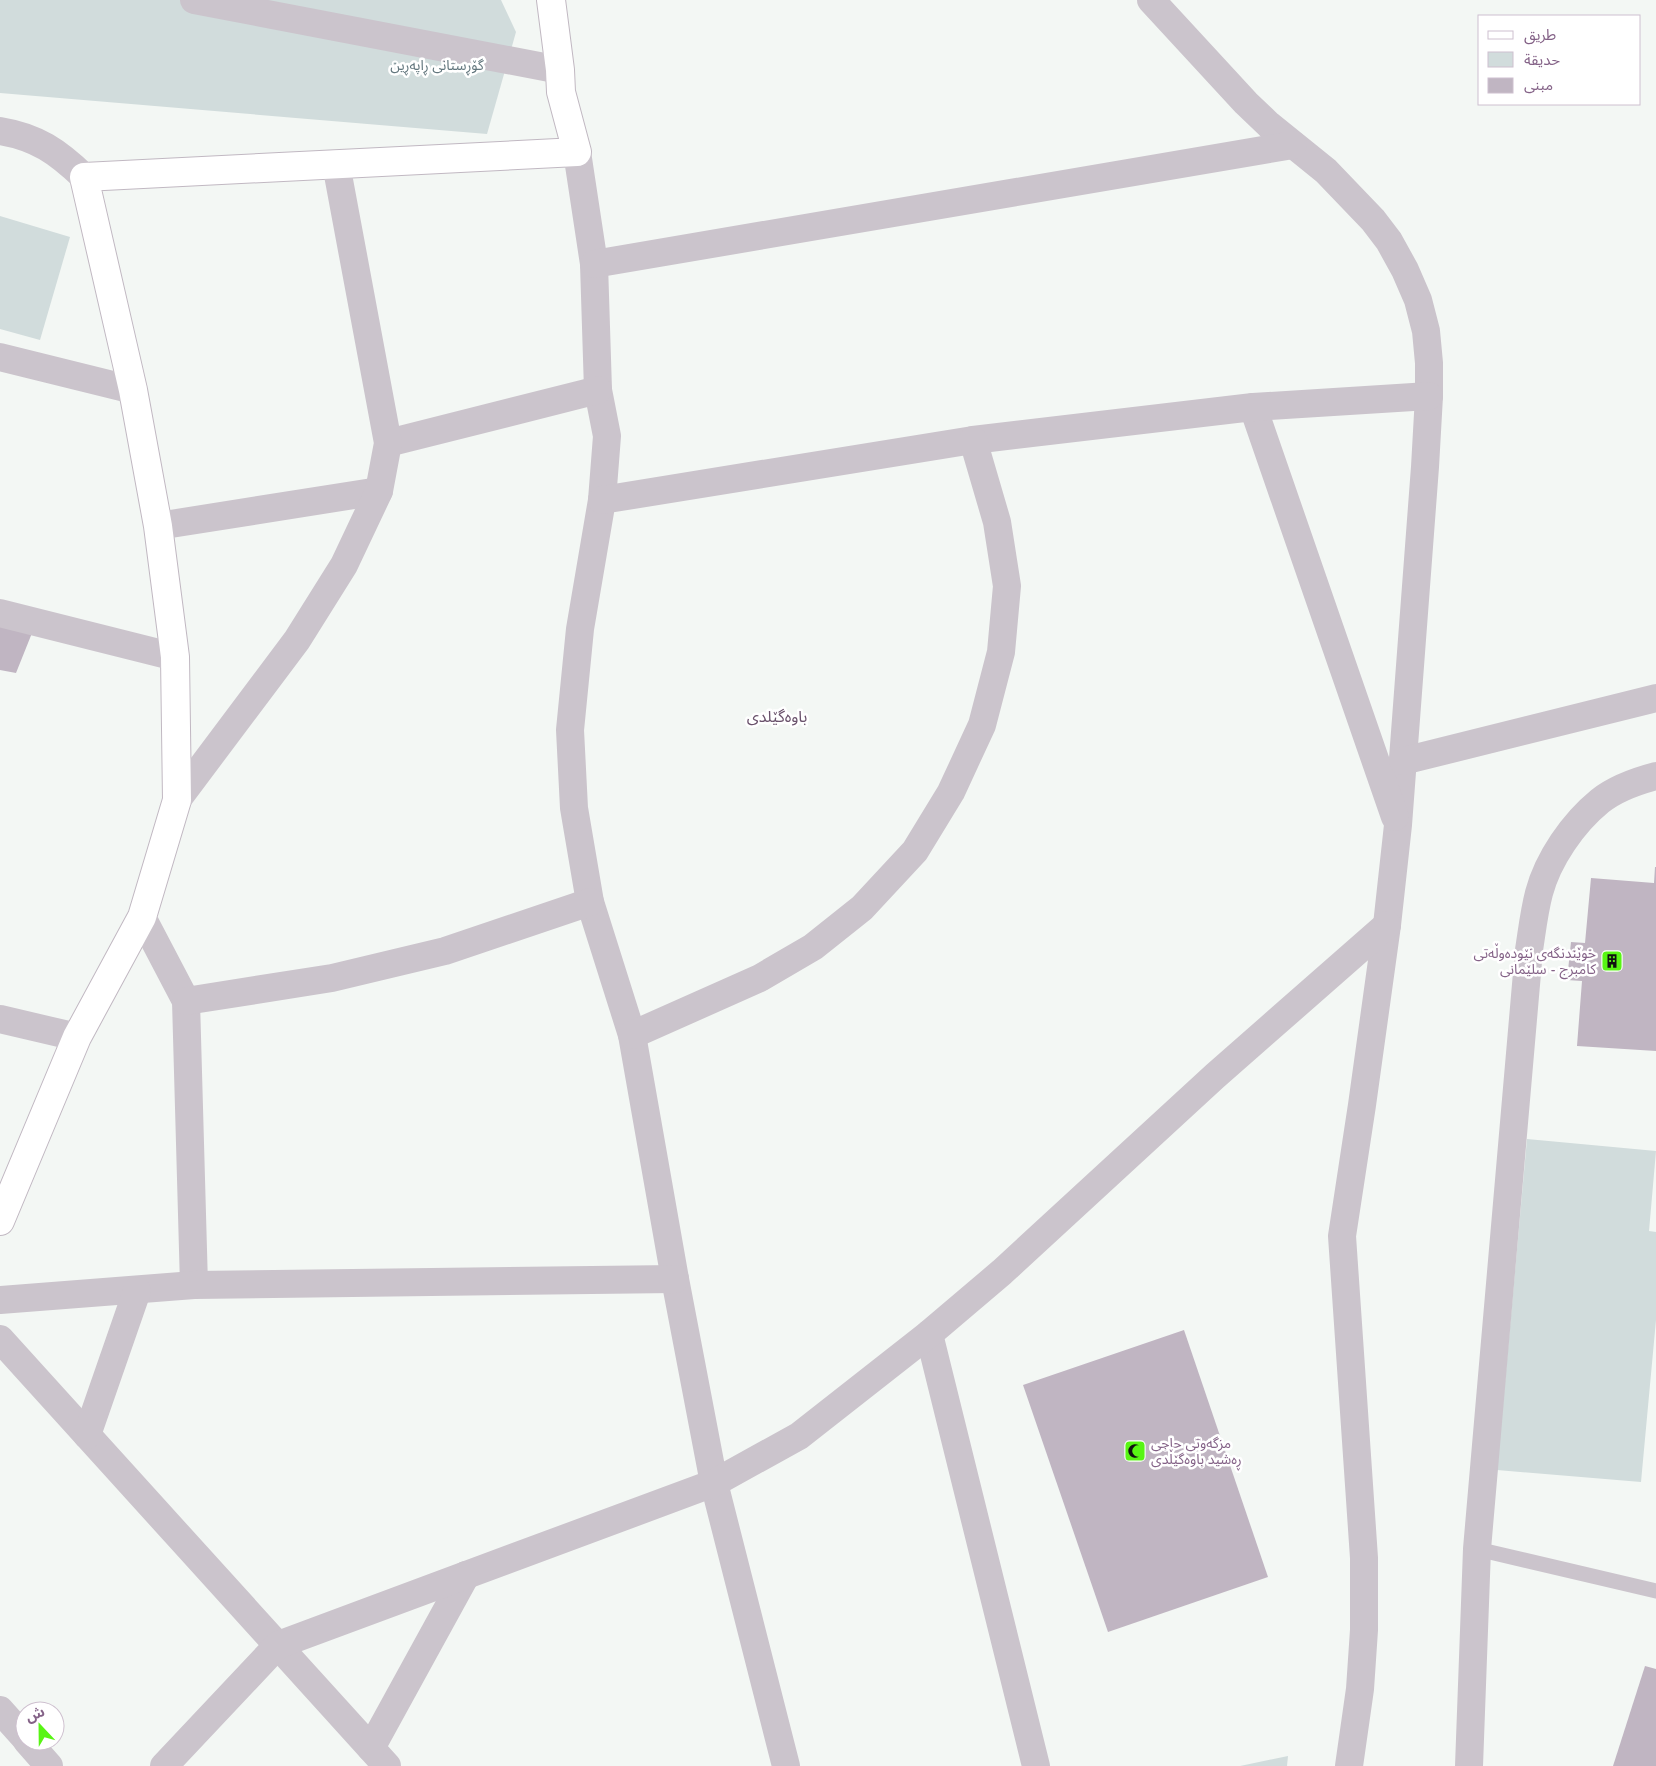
<svg xmlns="http://www.w3.org/2000/svg" width="1656" height="1766" viewBox="0 0 1656 1766" font-family="'Varela Round','Noto Sans Arabic',sans-serif">
<style>
.green{fill:#d1dcdc}
.building{fill:#c0b5c2}
.lines{fill:none;stroke-linecap:round;stroke-linejoin:round}
.secondary-casing{stroke:#c1b8c2;stroke-width:30}
.lane{stroke:#cbc4cc;stroke-width:15}
.street{stroke:#cbc4cc;stroke-width:28}
.secondary{stroke:#fff;stroke-width:28}
.labels{text-anchor:middle;dominant-baseline:central;stroke-width:5;stroke-linejoin:round;paint-order:stroke}
.park-label{font-size:14px;fill:#62767d;stroke:#fff}
.poi-label{font-size:14px;fill:#846287;stroke:#fff;text-anchor:end}
.quarter-label{font-size:16px;fill:#69516b;stroke:#fff}
</style>
<rect width="100%" height="100%" fill="#f3f7f4"/>
<g class="green">
<path d="M0,0H501L516,32L487,134L0,93Z"/>
<path d="M0,216L70,237L40,340L0,329Z"/>
<path d="M1527,1139L1656,1151L1649,1231L1656,1232V1320L1641,1482L1497,1470Z"/>
<path d="M1288,1756L1287,1766H1240Z"/>
</g>
<g class="building">
<path d="M0,625L32,633L16,673L0,670Z"/>
<path d="M1655,867H1656V1051L1577,1046L1582,981L1567,980L1571,942L1585,943L1591,878L1654,883Z"/>
<path d="M1184,1330L1268,1577L1108,1632L1023,1385Z"/>
<path d="M1645,1666L1656,1669V1766H1613Z"/>
</g>
<g class="lines">
<g class="secondary-casing">
<path id="secondary" d="M0,1221L77,1037L142,917L177,800L175,657L158,526L133,390L84,177L577,152L561,92L560,70L551,0"/>
</g>
<path class="lane" d="M1477,1549L1656,1591"/>
<g class="street">
<path d="M194,0L560,70"/>
<path d="M1151,0L1246,103L1269,125L1326,171L1373,220L1389,241L1405,270L1418,300L1426,331L1429,363V396L1425,467L1398,825L1387,925L1362,1105L1342,1236L1364,1558V1630L1360,1689L1349,1766"/>
<path d="M0,131C37,137 58,152 84,177"/>
<path d="M577,152L594,264L598,390L607,436L602,500L580,629L570,730L574,808L590,902L632,1035L675,1279L714,1483L786,1766"/>
<path d="M594,264L1293,145"/>
<path d="M0,357L133,390"/>
<path d="M1253,407L1395,817"/>
<path d="M388,443L598,390"/>
<path d="M602,500L973,440L1253,407L1429,396"/>
<path d="M158,526L379,491"/>
<path d="M0,613L175,657"/>
<path d="M1403,761L1656,698"/>
<path d="M177,800L297,640L344,565L379,491L388,443L336,164"/>
<path d="M142,917L186,1001L194,1285"/>
<path d="M186,1001L332,978L445,951L590,902"/>
<path d="M0,1019L77,1037"/>
<path d="M632,1035L760,978L813,947L862,908L915,851L951,792L982,725L1001,652L1007,586L997,522L973,440"/>
<path d="M0,1300L194,1285L675,1279"/>
<path d="M929,1334L1036,1766"/>
<path d="M0,1339L387,1766"/>
<path d="M87,1435L137,1291"/>
<path d="M0,1710L25,1738"/>
<path d="M27,1741L49,1766"/>
<path d="M371,1748L466,1575"/>
<path d="M164,1766L278,1645L714,1483L799,1436L929,1334L1002,1272L1215,1076L1387,925"/>
<path d="M1469,1766L1477,1549L1529,950C1532,931 1534,912 1539,893C1548,859 1573,823 1600,801C1615,789 1637,781 1656,776"/>
</g>
<use href="#secondary" class="secondary"/>
</g>
<defs>
<g id="building-square" transform="scale(1.125)"><rect x="-9" y="-9" width="18" height="18" rx="4" fill="#58f514" stroke="#fff"/><path d="M-4-6H4V6H1V3H-1V6H-4ZM-2.5-4.3h1.7v1.8h-1.7ZM.8-4.3h1.7v1.8H.8ZM-2.5-1h1.7V.8h-1.7ZM.8-1h1.7V.8H.8Z" fill="#111"/></g>
<g id="mosque-square" transform="scale(1.125)"><rect x="-9" y="-9" width="18" height="18" rx="4" fill="#58f514" stroke="#fff"/><path d="M3.5-4.9A6 6 0 1 0 3.5 4.9A5 5 0 1 1 3.5-4.9Z" fill="#111"/></g>
</defs>
<g fill-rule="evenodd">
<use href="#building-square" x="1612" y="961"/>
<use href="#mosque-square" x="1135" y="1451"/>
</g>
<g class="labels">
<g class="park-label">
<text x="437" y="65">گۆڕستانی ڕاپەڕین</text>
</g>
<g class="poi-label">
<text x="1596" y="953">خوێندنگەی نێودەوڵەتی<tspan x="1596" dy="16">کامبرج - سلێمانی</tspan></text>
<text x="1151" y="1443" text-anchor="start">مزگەوتی حاجی<tspan x="1151" dy="16">ڕەشید باوەگێڵدی</tspan></text>
</g>
<g class="quarter-label">
<text x="777" y="717">باوەگێلدی</text>
</g>
</g>
<rect x="1478" y="15" width="162" height="90" fill="#ffffff" stroke="#cec0cf"/>
<rect x="1488" y="31" width="25" height="8" fill="#ffffff" stroke="#cec0cf"/>
<text x="1524" y="40" font-size="15" fill="#846287">طريق</text>
<rect x="1488" y="52" width="25" height="15" fill="#d1dcdc" stroke="#cec0cf"/>
<text x="1524" y="65" font-size="15" fill="#846287">حديقة</text>
<rect x="1488" y="78" width="25" height="15" fill="#c0b5c2" stroke="#cec0cf"/>
<text x="1524" y="90" font-size="15" fill="#846287">مبنى</text>
<g transform="translate(40 1726) rotate(338)"><circle r="24" fill="#ffffff" stroke="#cec0cf"/>
<path d="M0-4L9 19L0 12L-9 19Z" fill="#58f514"/>
<text y="-8" font-size="14" font-weight="bold" text-anchor="middle" fill="#846287">ش</text>
</g>
</svg>
